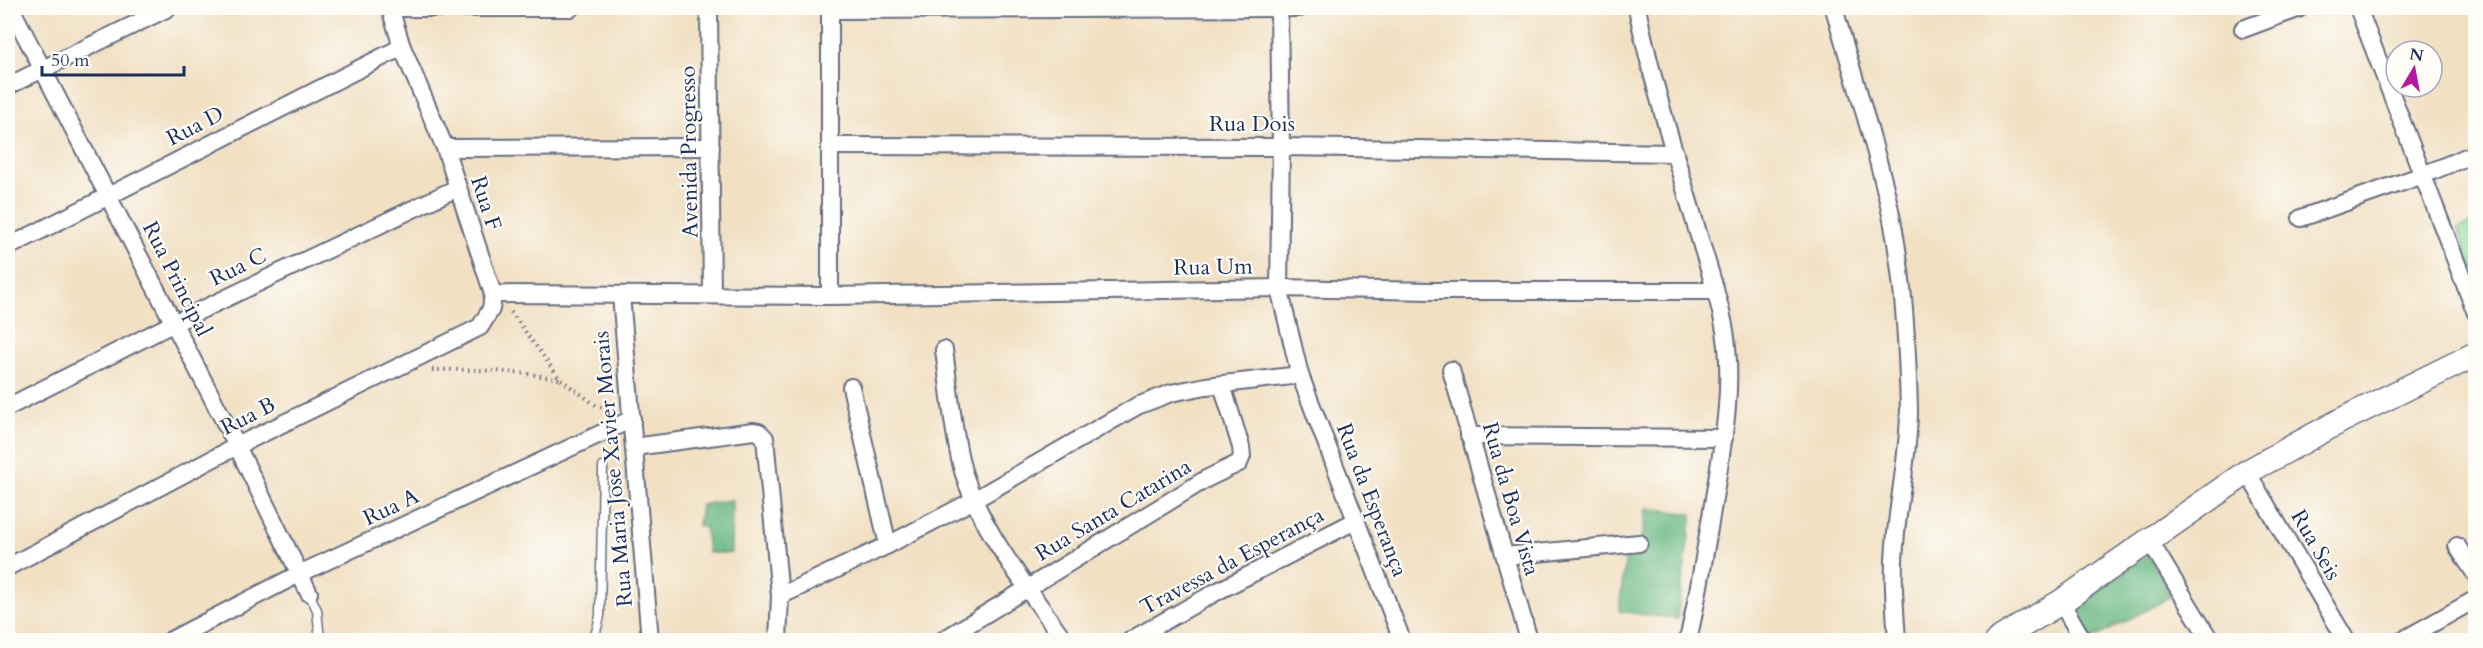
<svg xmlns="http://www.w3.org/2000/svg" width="2483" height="648" viewBox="0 0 2483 648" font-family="Cardo,serif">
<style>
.green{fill:#84d99b;stroke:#50847c;stroke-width:1.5}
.forest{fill:#6bb983;stroke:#437470;stroke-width:1.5}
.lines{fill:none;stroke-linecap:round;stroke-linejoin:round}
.lane-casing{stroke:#666d81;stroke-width:11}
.street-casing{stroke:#666d81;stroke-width:20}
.secondary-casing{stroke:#666d81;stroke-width:27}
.path{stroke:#666d81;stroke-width:4;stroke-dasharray:1.5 4.5;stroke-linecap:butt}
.lane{stroke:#fff;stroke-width:8}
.street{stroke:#fff;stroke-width:16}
.secondary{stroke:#fff;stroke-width:24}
.labels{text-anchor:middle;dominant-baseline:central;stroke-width:4.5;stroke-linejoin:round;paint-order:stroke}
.street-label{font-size:22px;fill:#1b2f5e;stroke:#fdfcf7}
</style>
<rect width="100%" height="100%" fill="#fdfcf7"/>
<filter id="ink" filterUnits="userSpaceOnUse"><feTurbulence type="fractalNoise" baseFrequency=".0167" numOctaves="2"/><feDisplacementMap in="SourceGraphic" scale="12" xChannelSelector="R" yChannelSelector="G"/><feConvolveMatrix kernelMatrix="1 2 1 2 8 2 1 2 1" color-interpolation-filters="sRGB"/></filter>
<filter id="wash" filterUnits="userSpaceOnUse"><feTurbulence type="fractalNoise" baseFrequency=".008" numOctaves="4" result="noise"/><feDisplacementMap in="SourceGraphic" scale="24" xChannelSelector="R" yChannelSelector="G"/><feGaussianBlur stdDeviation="1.35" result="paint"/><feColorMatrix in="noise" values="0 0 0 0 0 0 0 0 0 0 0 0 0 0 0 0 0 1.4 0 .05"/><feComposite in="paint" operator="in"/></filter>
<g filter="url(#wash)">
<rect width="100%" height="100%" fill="#f1e0c2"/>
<path class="green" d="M2475,222H2476L2475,276L2458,229Z"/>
<g class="forest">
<path d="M732,500L731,553H708L705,527L698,526L701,505Z"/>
<path d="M1646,508L1692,514L1677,619L1619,611L1626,554L1640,556Z"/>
<path d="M2148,555L2172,596L2092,639L2073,607Z"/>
</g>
</g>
<g filter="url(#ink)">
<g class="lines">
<g class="lane-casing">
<g id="lane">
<path d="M309,593L317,610L320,640"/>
<path d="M594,640L600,616L603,467"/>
</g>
</g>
<g class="street-casing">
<g id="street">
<path d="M11,8L237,446L309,593"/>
<path d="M390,8L402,47L445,148L493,294L830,296L1279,288L1431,291H1715"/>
<path d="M390,8H571"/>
<path d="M709,8L712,295"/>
<path d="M1279,8L1281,147L1279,288L1300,375L1402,640"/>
<path d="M1637,8C1652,82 1675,154 1696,226C1706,261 1719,296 1725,331C1734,387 1723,443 1714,498C1706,546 1699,593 1688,640"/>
<path d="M1834,8C1851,69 1871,130 1886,192C1903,262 1907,337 1909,409C1909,455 1898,499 1895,545C1892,577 1895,609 1897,640"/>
<path d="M2358,8L2476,313"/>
<path d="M830,10L1300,8"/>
<path d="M2243,29L2300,8"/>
<path d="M8,86L168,8"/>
<path d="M830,146L1281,147L1675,153"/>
<path d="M445,148L711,147"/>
<path d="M2301,218L2423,175L2476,153"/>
<path d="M8,247L402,47"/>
<path d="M621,295L650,640"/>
<path d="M830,296V8"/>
<path d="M944,350C949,386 952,423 960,459C973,521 1028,588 1064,640"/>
<path d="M1451,370L1529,640"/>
<path d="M851,387L888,545"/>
<path d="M8,407L174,323L457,188"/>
<path d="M1469,436L1724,438"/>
<path d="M634,447L754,431L759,432L765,438L780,596L778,640"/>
<path d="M2247,472L2346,640"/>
<path d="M2149,540L2210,640"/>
<path d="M2457,546L2476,575"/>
<path d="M1505,556L1639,543"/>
<path d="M8,567L237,446L480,327L491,309L493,294"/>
<path d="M780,596L888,545L974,500L1137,406L1171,393L1206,386L1300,375"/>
<path d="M2061,602L2083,640"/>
<path d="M171,640L299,574L632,419"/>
<path d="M943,640L1206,479L1239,463L1242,456L1241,447L1222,385"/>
<path d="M1131,640L1216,592L1355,521"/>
<path d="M2403,640L2476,599"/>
</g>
</g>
<g class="secondary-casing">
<path id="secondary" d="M1998,640L2061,602L2247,472L2342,420L2476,354"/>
</g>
<g class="path">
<path d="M511,312L560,379L597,406L609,410"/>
<path d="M432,370C476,369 516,371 559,379"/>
</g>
<use href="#lane" class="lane"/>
<use href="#street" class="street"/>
<use href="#secondary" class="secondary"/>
</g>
</g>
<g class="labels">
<g class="street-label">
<text x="1252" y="124">Rua Dois</text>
<text transform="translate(195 126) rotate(-27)">Rua D</text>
<text transform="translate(689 152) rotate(-91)">Avenida Progresso</text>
<text transform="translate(486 203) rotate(72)">Rua F</text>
<text transform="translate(238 267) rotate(-26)">Rua C</text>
<text transform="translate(1213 267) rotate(-1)">Rua Um</text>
<text transform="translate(177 279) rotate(63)">Rua Principal</text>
<text transform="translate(248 416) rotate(-27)">Rua B</text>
<text transform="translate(613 469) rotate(-95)">Rua Maria Jose Xavier Morais</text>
<text transform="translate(1511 499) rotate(74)">Rua da Boa Vista</text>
<text transform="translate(1372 500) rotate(69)">Rua da Esperança</text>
<text transform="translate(391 507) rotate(-25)">Rua A</text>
<text transform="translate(1113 510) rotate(-31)">Rua Santa Catarina</text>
<text transform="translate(2316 545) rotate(60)">Rua Seis</text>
<text transform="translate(1232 561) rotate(-28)">Travessa da Esperança</text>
</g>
</g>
<rect width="2483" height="648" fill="none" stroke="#fdfcf7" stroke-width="30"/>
<g transform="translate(2414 69) rotate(10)"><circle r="28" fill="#fdfcf7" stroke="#a3aaba" stroke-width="1.5"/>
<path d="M0-4.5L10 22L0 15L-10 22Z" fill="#b5179e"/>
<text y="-9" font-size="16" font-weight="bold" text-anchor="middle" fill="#1b2f5e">N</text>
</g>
<path d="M42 66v9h142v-9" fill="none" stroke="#1b2f5e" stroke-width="3"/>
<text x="51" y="66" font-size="18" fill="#1b2f5e" stroke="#fdfcf7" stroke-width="4.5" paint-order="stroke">50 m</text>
</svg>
